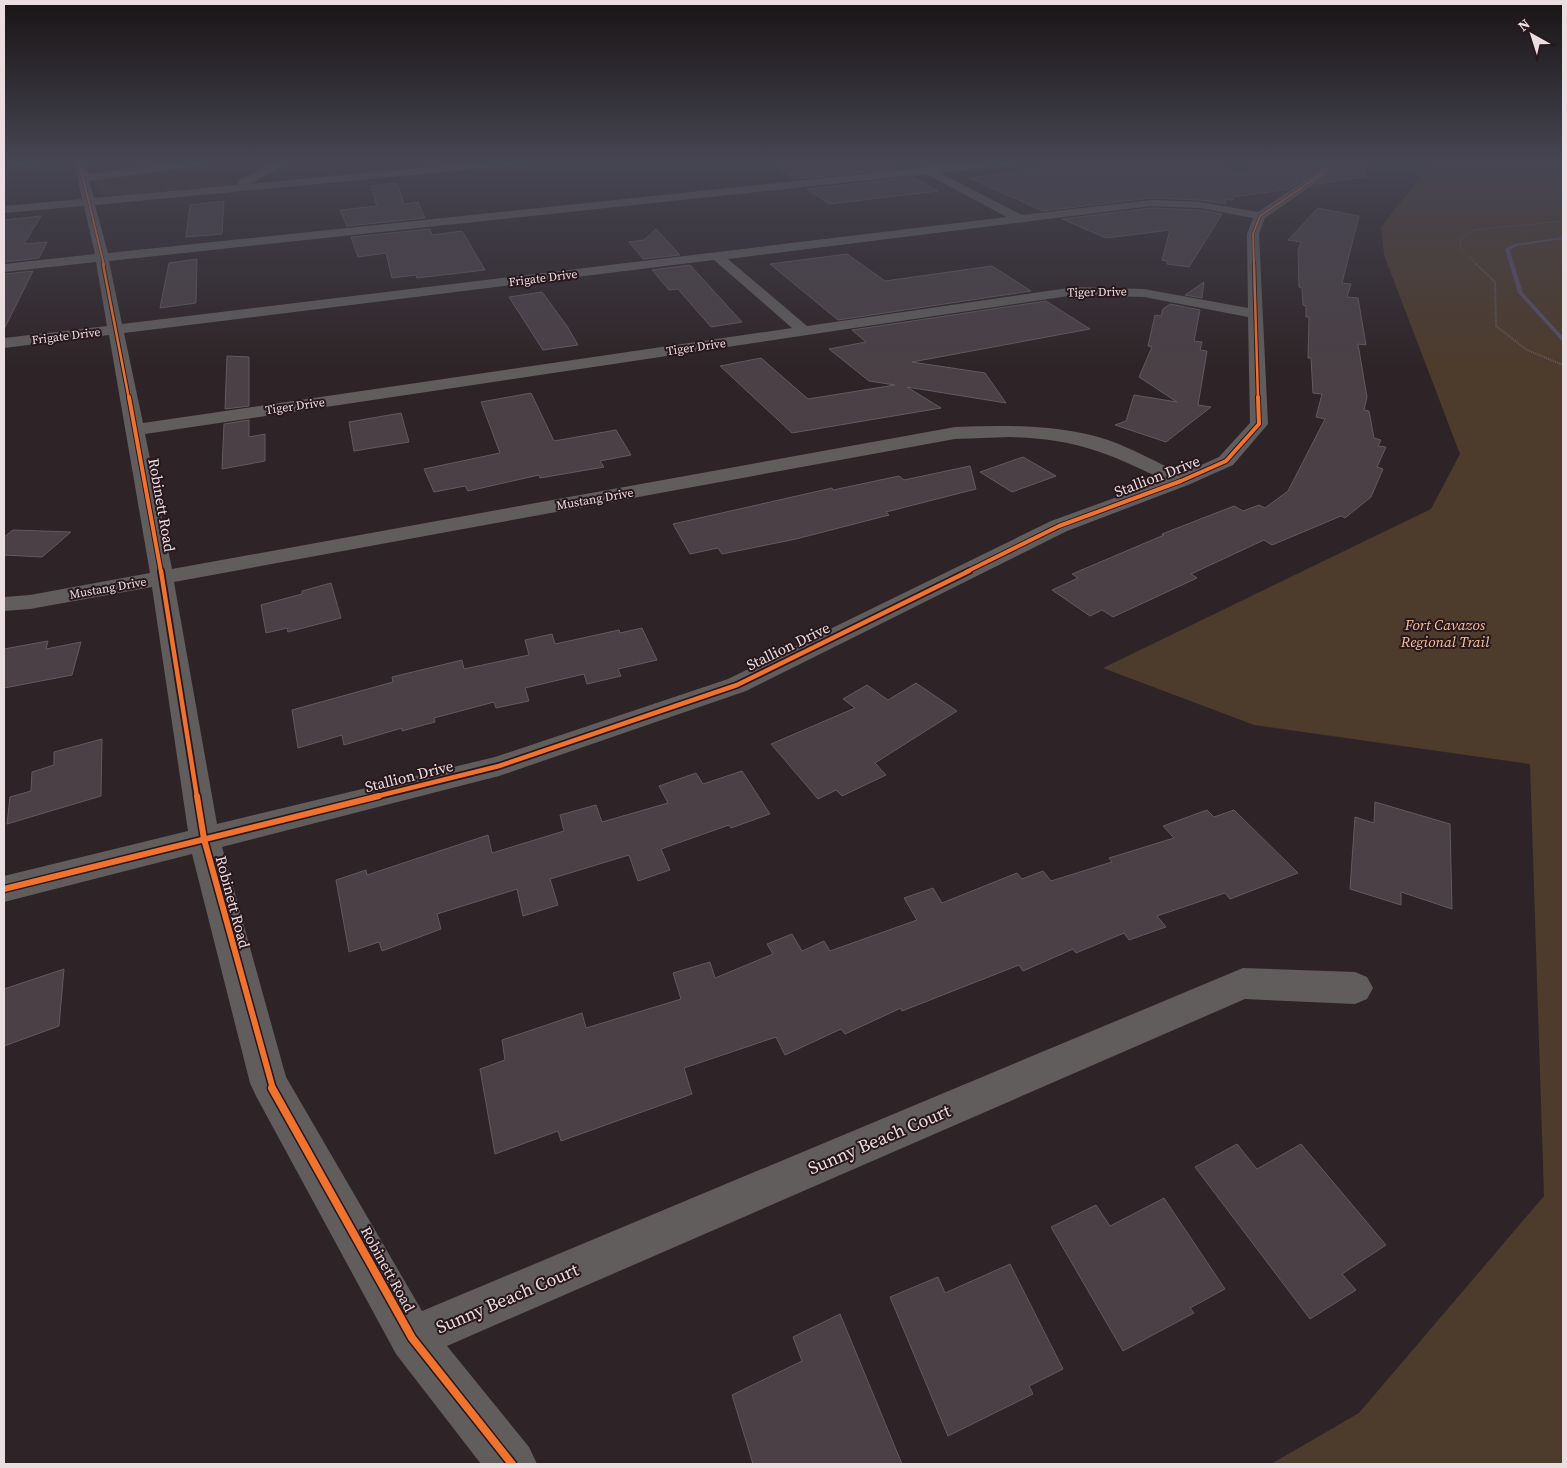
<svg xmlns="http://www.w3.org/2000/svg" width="1567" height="1468" viewBox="0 0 1567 1468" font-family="'Source Serif 4',serif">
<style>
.built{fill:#3d272d}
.green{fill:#4d3b2c}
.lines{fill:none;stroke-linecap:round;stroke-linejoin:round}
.stream{fill:#58506c;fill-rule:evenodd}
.building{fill:#4a4046;stroke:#615a5e}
.path-far1{stroke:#645e5e;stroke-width:1;stroke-dasharray:1 1;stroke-linecap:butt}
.path{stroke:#645e5e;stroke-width:2;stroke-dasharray:1 1;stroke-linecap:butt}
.minor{fill:#615d5d;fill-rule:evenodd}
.cycleway-far5-casing{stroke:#28171c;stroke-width:3}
.cycleway-far4-casing{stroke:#28171c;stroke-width:4.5}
.cycleway-far3-casing{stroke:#28171c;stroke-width:6}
.cycleway-far2-casing{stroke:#28171c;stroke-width:8}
.cycleway-far1-casing{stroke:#28171c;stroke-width:9}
.cycleway-casing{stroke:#28171c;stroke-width:11}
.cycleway-far5{stroke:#ef722f;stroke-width:2}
.cycleway-far4{stroke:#ef722f;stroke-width:2.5}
.cycleway-far3{stroke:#ef722f;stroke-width:4}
.cycleway-far2{stroke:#ef722f;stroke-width:4.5}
.cycleway-far1{stroke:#ef722f;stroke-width:6}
.cycleway{stroke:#ef722f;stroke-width:8}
.labels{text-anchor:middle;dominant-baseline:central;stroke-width:4;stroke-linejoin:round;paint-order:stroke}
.far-street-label{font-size:12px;fill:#ebdee1;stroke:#28171c}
.street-label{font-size:15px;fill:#ebdee1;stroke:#28171c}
.park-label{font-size:15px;font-style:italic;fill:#f5c598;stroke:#28171c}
.near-street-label{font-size:18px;fill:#ebdee1;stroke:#28171c}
</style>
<rect width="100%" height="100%" fill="#2e2427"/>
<path class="built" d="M97,161H492L102,197Z"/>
<path class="green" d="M1433,161H1563V1464H1271L1359,1413L1544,1196L1530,764L1254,725L1103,668L1431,509L1460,454L1384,255L1381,227Z"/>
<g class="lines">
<path class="stream" d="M1563,237V239L1516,246L1510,250L1523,293L1563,337V342L1518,293L1505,249L1515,244Z"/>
</g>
<g class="building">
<path d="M830,161H883L896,169L794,179L778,167Z"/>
<path d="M1091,161H1206L1242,174L1262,161H1323L1315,172L1289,189L1234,197L1232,200L1226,199L1225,204L1200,200L1151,198L1043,211L969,178Z"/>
<path d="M1339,161H1365L1366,177L1317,184L1325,178Z"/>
<path d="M912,177L938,191L829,204L807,189Z"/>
<path d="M397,183L404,204L418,202L425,218L347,226L340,210L377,206L371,186Z"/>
<path d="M224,201L222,234L186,237L190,205Z"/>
<path d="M1151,208L1200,210L1222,214L1189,267L1167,264V261L1162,260L1170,230L1106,238L1062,219Z"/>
<path d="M1318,208L1359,216L1342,283L1351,284L1347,297L1358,298L1366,345L1358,344L1367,397L1364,410L1369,411L1374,438L1381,440L1378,446L1386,447L1377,467L1383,469L1371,497L1345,518L1341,516L1272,545L1264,540L1191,574L1197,578L1113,617L1102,610L1090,616L1052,590L1078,578L1072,574L1164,535L1162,534L1234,506L1243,511L1259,505L1265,508L1288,491L1325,419L1316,417L1322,394L1313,393L1311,358H1308L1309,317H1306V306L1303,305L1302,288L1299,287L1298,250L1301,242L1288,240Z"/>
<path d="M41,216L24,244L47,242L39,258L4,262V220Z"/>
<path d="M430,229L432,235L462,231L485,270L417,278L416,275L392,278L386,253L358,257L351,237Z"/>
<path d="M656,229L680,255L643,259L629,242L644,240Z"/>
<path d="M847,254L885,281L992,266L1031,291L838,320L770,264Z"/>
<path d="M197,259L196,303L160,308L169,263Z"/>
<path d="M690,265L742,322L711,327L678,289L669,290L652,270Z"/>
<path d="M33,271L4,329V274Z"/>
<path d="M1204,282L1202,298L1185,295Z"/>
<path d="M542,292L567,326L578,345L543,350L509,297Z"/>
<path d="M1046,301L1090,329L912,362L985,373L1006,403L907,387L941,408L792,433L720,366L761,358L808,399L895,385L869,381L829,349L866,342L852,330Z"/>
<path d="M1170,304L1200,310L1194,341L1202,342L1200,350L1207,351L1198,405L1211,407L1166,442L1115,425L1126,421L1134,395L1177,402L1139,377L1152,347L1148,346L1155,315L1161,316L1163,309Z"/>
<path d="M227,356L249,357V406L225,409Z"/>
<path d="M531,393L554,441L616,430L631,455L600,461L604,467L540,478L539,475L468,491L465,486L434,492L424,469L500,453L481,402Z"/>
<path d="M401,413L409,442L354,451L349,422Z"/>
<path d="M249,420V437L265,434V461L222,469L224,424Z"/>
<path d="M1023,457L1056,476L1012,492L980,472Z"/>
<path d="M970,466L976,489L886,512L889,515L796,539L722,554L718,548L690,554L673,524L832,488L833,490L899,476L904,480Z"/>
<path d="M13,530L71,532L42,557L4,555V537Z"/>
<path d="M331,583L341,618L288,632L287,628L266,633L261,605L302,594V591Z"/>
<path d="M642,628L657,660L618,669L621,676L587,684L584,674L525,688L529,701L496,708L494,702L434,718L435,722L402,731V728L344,745L342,735L298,748L292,710L393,682L392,677L462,660L464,669L529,655L525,640L552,634L555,644L619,630L620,633Z"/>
<path d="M48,641L46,649L81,642L72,675L4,688V649Z"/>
<path d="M916,683L957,711L875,763L886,775L842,796L836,790L818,799L771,744L855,708L843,699L867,685L888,700Z"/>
<path d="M102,739L101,796L7,824L10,797L31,791L32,772L54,765V752Z"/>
<path d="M742,771L770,814L731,828L729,825L661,849L670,870L638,881L629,855L550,879L558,905L523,916L517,889L437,914L441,929L382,951L379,942L349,952L336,880L366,870L367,875L488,835L492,853L564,831L560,815L596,805L602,822L668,803L659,786L696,773L703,784Z"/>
<path d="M1375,802L1450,824L1452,909L1401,892V905L1350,889L1355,817L1374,823Z"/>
<path d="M1207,810L1214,817L1234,810L1298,873L1230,899L1225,893L1157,916L1166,927L1129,940L1124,933L1076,953L1073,949L1023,971L1019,965L902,1011L901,1008L845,1034L841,1029L785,1055L776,1037L684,1068L692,1094L561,1141L558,1131L495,1154L480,1069L505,1060L502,1040L582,1013L586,1028L681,999L673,973L710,962L715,978L773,954L767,944L792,934L802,951L824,941L830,951L917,920L904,898L933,888L942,903L1017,873L1022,879L1043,871L1051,881L1112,862L1109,858L1174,838L1163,826Z"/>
<path d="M64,969L59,1026L4,1046V989Z"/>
<path d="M1237,1144L1257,1169L1301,1144L1386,1245L1342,1274L1356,1290L1310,1319L1195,1167Z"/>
<path d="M1164,1198L1225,1289L1190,1308L1194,1313L1123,1351L1051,1227L1096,1205L1110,1226Z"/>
<path d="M1010,1264L1063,1369L1029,1386L1033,1394L948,1436L890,1297L938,1277L945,1293Z"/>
<path d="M840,1314L902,1464H753L732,1395L802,1361L793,1337Z"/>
</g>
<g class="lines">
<path class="path-far1" d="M1477,265L1460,248L1461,238L1475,230L1563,221"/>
<path class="path" d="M1476,264L1495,282L1496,326L1527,350L1563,365"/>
<g class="minor">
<path d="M47,161L42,164L4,168V162Z"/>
<path d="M74,161H84L88,174L185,161H217L212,164L89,181L94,198L238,185V181L271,163L293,161L249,184L490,161H534L529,164L95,205L108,253L920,168L925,166L1024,161L1019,164L940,173L1022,215L1151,200L1200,202L1258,212L1316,173L1326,161H1337L1324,177L1265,218L1259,234L1268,424L1233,465L1188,485L1067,531L746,691L499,776L222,847L286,1077L422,1311L1243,968L1355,972L1367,977L1373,988L1367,999L1355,1004L1245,999L447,1346L529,1447L537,1464H481L396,1354L256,1096L250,1083L192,854L4,902V876L188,831L152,587L30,609L4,611V597L30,595L150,573L109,335L4,348V338L107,326L96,262L4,272V264L95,254L84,206L4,213V206L82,199ZM926,174L1007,217L122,324L109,261ZM1151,206L1200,208L1253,218L1247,234L1248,308L1144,289L1075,287L807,326L728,259ZM714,260L792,328L143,423L124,333ZM1075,295L1144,297L1248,317L1250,423L1219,457L1181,474C1157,462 1133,449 1108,440C1058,424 1006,425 955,427L172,569L145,434ZM1010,437C1076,439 1106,452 1164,480L1051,521L728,679L495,757L217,824L174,582L955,439Z"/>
</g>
<g class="cycleway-far5-casing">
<g id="cycleway-far5">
<path d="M79,161L104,265"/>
<path d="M1254,265L1253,234L1260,216L1320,175L1332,161"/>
</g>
</g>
<g class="cycleway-far4-casing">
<g id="cycleway-far4">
<path d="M103,264L129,399"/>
<path d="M1254,264L1258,399"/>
</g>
</g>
<g class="cycleway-far3-casing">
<g id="cycleway-far3">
<path d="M129,397L161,572"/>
<path d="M966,572L1059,526L1181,481L1226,461L1259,424L1258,397"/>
</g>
</g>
<g class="cycleway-far2-casing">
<g id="cycleway-far2">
<path d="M161,571L197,797"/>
<path d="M374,797L499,766L737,685L969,571"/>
</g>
</g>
<g class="cycleway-far1-casing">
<g id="cycleway-far1">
<path d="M197,796L204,839L273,1089"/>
<path d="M4,889L379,796"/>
</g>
</g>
<g class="cycleway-casing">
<path id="cycleway" d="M272,1088L412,1338L512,1464"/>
</g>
<use href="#cycleway-far5" class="cycleway-far5"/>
<use href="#cycleway-far4" class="cycleway-far4"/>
<use href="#cycleway-far3" class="cycleway-far3"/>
<use href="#cycleway-far2" class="cycleway-far2"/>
<use href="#cycleway-far1" class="cycleway-far1"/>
<use href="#cycleway" class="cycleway"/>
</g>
<linearGradient id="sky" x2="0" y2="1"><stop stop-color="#191415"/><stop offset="0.44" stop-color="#464552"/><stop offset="1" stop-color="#464552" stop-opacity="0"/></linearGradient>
<rect width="1567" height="367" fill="url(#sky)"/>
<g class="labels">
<g class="far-street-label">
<text transform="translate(543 278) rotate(-7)">Frigate Drive</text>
<text transform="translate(1097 292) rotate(-1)">Tiger Drive</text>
<text transform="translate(66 336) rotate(-7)">Frigate Drive</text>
<text transform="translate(696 347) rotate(-8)">Tiger Drive</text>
<text transform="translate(295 406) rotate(-8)">Tiger Drive</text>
<text transform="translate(595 499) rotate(-10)">Mustang Drive</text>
<text transform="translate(108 588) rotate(-10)">Mustang Drive</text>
</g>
<g class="street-label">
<text transform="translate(1157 476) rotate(-21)">Stallion Drive</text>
<text transform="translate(162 505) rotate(80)">Robinett Road</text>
<text transform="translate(788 646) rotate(-26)">Stallion Drive</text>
<text transform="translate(409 776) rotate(-14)">Stallion Drive</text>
<text transform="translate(233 902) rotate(75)">Robinett Road</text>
<text transform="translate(388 1269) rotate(61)">Robinett Road</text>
</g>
<g class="park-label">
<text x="1445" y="624">Fort Cavazos<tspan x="1445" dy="17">Regional Trail</tspan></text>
</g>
<g class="near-street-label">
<text transform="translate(879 1139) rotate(-23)">Sunny Beach Court</text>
<text transform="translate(507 1298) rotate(-23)">Sunny Beach Court</text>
</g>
</g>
<rect width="1567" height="1468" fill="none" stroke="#ebdee1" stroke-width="10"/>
<g transform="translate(1532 35) rotate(321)" stroke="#28171c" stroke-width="4" paint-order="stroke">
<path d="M0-4L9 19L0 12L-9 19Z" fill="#ebdee1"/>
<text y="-8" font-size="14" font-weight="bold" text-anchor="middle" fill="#ebdee1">N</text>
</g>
</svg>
